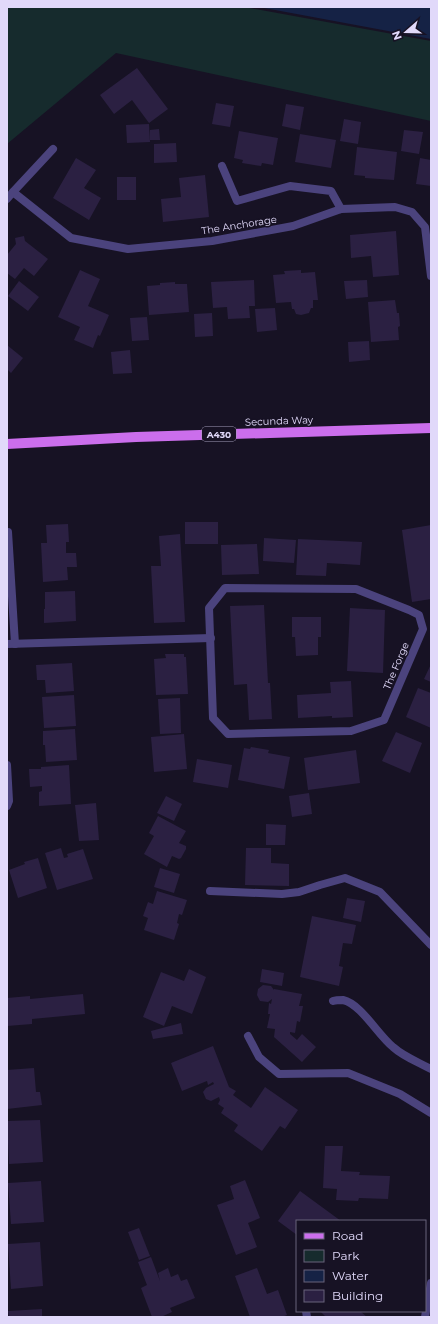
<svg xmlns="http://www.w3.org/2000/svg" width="438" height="1324" viewBox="0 0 438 1324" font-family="Montserrat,sans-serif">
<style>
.green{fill:#162b2d}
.water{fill:#152245}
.building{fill:#2b2042}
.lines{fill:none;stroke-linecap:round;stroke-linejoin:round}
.service{stroke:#4b437d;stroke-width:8}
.minor{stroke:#4b437d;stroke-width:8}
.primary{stroke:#cb6eec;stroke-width:10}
.labels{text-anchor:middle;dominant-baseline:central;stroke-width:3;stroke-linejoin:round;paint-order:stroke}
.shield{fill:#171224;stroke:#a49dba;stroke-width:1}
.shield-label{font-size:9px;font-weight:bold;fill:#e1d9fa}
.street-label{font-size:10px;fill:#e1d9fa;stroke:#171224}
</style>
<rect width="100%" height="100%" fill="#171224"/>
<path class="green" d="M7,7H244L431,41V121L116,53L7,144Z"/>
<path class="water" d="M259,7H431V39Z"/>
<g class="building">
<path d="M137,68L168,109L149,123L132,100L114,114L100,95Z"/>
<path d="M216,103L234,106L230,127L212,124Z"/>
<path d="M286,104L304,107L300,130L282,126Z"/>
<path d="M344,119L361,122L358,144L340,141Z"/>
<path d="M149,124L150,142L127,143L126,125Z"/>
<path d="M159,129L160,140H150V130Z"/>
<path d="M404,130L423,132L419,154L401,151Z"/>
<path d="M239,131L278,138L273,165L262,163L261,166L242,163L243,160L234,158Z"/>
<path d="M300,134L336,140L331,168L295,162Z"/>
<path d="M176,143L177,162L154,163V144Z"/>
<path d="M357,147L397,152L394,180L365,178V176L354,175Z"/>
<path d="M76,158L96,170L84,188L101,198L89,220L53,198Z"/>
<path d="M420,158L431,160V186L416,184Z"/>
<path d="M205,175L209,217L163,222L161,199L181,197L179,178Z"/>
<rect x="117" y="177" width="19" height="23"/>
<path d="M396,231L399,275L373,277L371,256L351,258L350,235Z"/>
<path d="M24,236L25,241L48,259L34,276L24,268L15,279L7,273V255L16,244L15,238Z"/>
<path d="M80,270L100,279L88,306L109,315L100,336L98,335L93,348L74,340L80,327L58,317Z"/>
<path d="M301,270V273L315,272L318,300H313V308H311L309,313L301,315L296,314L294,309H292L291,302L276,303L273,275L285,274L284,271Z"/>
<path d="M254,280L255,306H249L250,318L228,319L227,307L213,308L211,282Z"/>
<path d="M367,280L368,297L346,299L344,281Z"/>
<path d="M19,281L39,297L28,311L8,296Z"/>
<path d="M175,282V284H187L189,312L149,315L147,286L160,285V283Z"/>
<path d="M395,300L397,313H399L400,326L398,327L399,340L371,342L368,302Z"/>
<path d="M275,308L277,330L257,332L255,309Z"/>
<path d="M212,313L213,336L195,337L194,314Z"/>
<path d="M147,317L149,340L132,341L130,318Z"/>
<path d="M369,341L370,360L349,362L348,342Z"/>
<path d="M7,345L23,358L11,373L7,369Z"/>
<path d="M130,350L132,373L113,374L111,352Z"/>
<rect x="185" y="522" width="33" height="22"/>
<path d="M68,524L69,542H66V553H76L77,567H67L68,580L43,582L41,543H47L46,525Z"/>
<path d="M431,525V599L412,602L402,530Z"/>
<path d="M180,534L185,622L154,623L151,566H161L159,536Z"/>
<path d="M264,538L296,540L294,563L263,561Z"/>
<path d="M298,539L362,542L360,565L327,563L326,576L296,575Z"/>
<path d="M257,544L259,574L222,575L221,545Z"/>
<path d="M75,591L76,621L44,623V609H45V592Z"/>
<path d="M264,605L268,683H270L272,719L249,720L247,684L234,685L230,606Z"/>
<path d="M350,608L385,610L383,673L347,671Z"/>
<path d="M292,617H321V637H318V655L296,656L295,637H292Z"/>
<path d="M165,654H184V657H186L188,694L156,695L154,659L166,658Z"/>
<path d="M72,663L74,691L46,693L45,680H37L36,665Z"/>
<path d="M431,664V682L424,679Z"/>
<path d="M351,681L353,717L332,718V716L298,718L297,695L331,693L330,682Z"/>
<path d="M418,688L431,693V728L406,717Z"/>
<path d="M74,695L76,726L44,728L42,697Z"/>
<path d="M180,698L181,733L160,734L158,699Z"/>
<path d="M75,729L77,760L46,762L45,745H43V731Z"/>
<path d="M396,732L422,743L410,773L382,761Z"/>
<path d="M184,734L187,769L154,772L151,737Z"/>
<path d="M251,747L269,750L268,753L290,757L284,789L238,780L244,748L250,749Z"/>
<path d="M356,750L360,783L308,790L304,758Z"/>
<path d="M197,759L232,765L228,788L193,782Z"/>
<path d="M69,765L71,804L39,806V792L42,791V786L30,787L29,769H41V767Z"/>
<path d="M309,793L312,814L292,817L289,796Z"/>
<path d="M166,796L182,804L174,821L157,813Z"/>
<path d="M96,803L99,840L79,841L75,805Z"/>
<path d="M158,816L186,831L179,843L186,846V849L181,858L179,859L172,856L167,867L144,854L154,836L149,833Z"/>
<path d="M266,824L286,825L285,845H266Z"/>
<path d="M61,848L64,858L68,857L67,854L83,849L93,879L57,890L45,853Z"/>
<path d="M246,848H271V863L289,864V886L245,885Z"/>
<path d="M38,858L47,888L18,898L9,870L25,864L24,862Z"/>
<path d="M160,868L180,874L174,893L154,887Z"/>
<path d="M157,891L187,900L182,915L179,914L177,923L179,924L174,940L144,930L148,918L143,916L148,902L153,904Z"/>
<path d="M347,898L365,901L361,922L343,918Z"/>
<path d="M312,916L356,925L352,944L343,943L339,966L343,967L339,986L300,977Z"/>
<path d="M189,969L206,977L192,1014L172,1006L164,1026L143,1017L161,972L184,981Z"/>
<path d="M262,969L284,973L282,986L260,982Z"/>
<path d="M263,985L271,986L274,990V989L302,994L299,1006H303L300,1022L297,1021L295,1033L290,1032V1034L297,1040L302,1034L316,1047L302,1062L274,1037L275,1029L267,1028L270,1014H268L269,1003L271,1004L272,999L268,1002L260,1001L257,995L258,989Z"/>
<path d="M83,994L85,1014L32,1019V1024L7,1026V998L30,996V999Z"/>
<path d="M181,1023L183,1034L153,1039L151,1031Z"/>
<path d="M213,1046L229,1087L236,1091L233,1095L251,1108L265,1087L298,1110L285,1129L280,1126L262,1151L234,1131L238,1125L221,1113L224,1108L218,1104L220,1100L219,1097L211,1101L206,1099L203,1092L206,1088L214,1084L213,1082L208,1085L207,1081L182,1091L171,1063Z"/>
<path d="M34,1068L36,1092H40L42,1105L7,1109V1070Z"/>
<path d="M40,1120L43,1162L9,1164L7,1121Z"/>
<path d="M325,1146H343L341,1171L360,1172L359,1175L390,1176L388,1199L359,1198L358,1201L336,1200L337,1189L323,1188Z"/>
<path d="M245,1180L260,1218L248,1223L257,1247L236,1255L217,1205L234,1199L230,1186Z"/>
<path d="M41,1181L44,1222L11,1224L8,1183Z"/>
<path d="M300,1191L341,1221H297V1235L278,1221Z"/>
<path d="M139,1228L150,1256L139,1260L128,1232Z"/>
<path d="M40,1242L43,1286L11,1289L8,1244Z"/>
<path d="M151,1257L160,1281L158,1273L168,1268L171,1277L178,1274L181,1281L187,1279L195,1298L170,1308L172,1312L161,1317H152L141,1288L147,1285L138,1262Z"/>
<path d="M257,1268L267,1294L278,1290L287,1315L282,1317H250L235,1276Z"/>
<path d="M42,1309V1317H9L8,1311Z"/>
<path d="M320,1311H362L361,1312L367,1317H326Z"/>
</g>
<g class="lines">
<g class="service">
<path d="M8,532L15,644"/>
<path d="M333,1001C336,1000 340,1000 343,1000C361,1004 378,1035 393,1047C404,1057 418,1062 431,1069"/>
</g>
<g class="minor">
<path d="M222,166L237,201L290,186L331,191L341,209"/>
<path d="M13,192L53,149"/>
<path d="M7,199L13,192L71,238L128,249L212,241L293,226L341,209L395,207L412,212L425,227L431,276"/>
<path d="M225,588L356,589L409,610L419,615L423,629L384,720L351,731L228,734L213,718L209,608Z"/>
<path d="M7,644L211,638"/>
<path d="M7,765L9,801L7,806"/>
<path d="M210,891L282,894L299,892L320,885L345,878L380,892L431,945"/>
<path d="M248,1036L259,1057L279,1074L348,1073L400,1094L431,1113"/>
<path d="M306,1311L307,1317"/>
<path d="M425,1317L431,1283"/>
</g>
<path class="primary" d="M7,444L136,437L431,428"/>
</g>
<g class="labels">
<rect class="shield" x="202" y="427" width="34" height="14" rx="3"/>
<g class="shield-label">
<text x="219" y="434">A430</text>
</g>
<g class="street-label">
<text transform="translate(239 225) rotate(-9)">The Anchorage</text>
<text transform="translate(279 421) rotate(-2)">Secunda Way</text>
<text transform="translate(396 666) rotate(-67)">The Forge</text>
</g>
</g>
<rect width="438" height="1324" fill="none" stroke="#e1d9fa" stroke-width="16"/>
<rect x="296" y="1220" width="130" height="92" fill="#171224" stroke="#68627a"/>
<rect x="304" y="1233" width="20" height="6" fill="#cb6eec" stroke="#68627a"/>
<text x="332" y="1240" font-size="12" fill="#e1d9fa">Road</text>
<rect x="304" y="1250" width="20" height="12" fill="#162b2d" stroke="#68627a"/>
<text x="332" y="1260" font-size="12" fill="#e1d9fa">Park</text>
<rect x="304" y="1270" width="20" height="12" fill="#152245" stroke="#68627a"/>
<text x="332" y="1280" font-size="12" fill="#e1d9fa">Water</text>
<rect x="304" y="1290" width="20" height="12" fill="#2b2042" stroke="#68627a"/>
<text x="332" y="1300" font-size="12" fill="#e1d9fa">Building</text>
<g transform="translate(406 32) rotate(250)" stroke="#171224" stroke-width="3" paint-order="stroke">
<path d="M0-3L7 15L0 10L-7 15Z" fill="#e1d9fa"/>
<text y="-6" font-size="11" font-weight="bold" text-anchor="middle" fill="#e1d9fa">N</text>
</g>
</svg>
